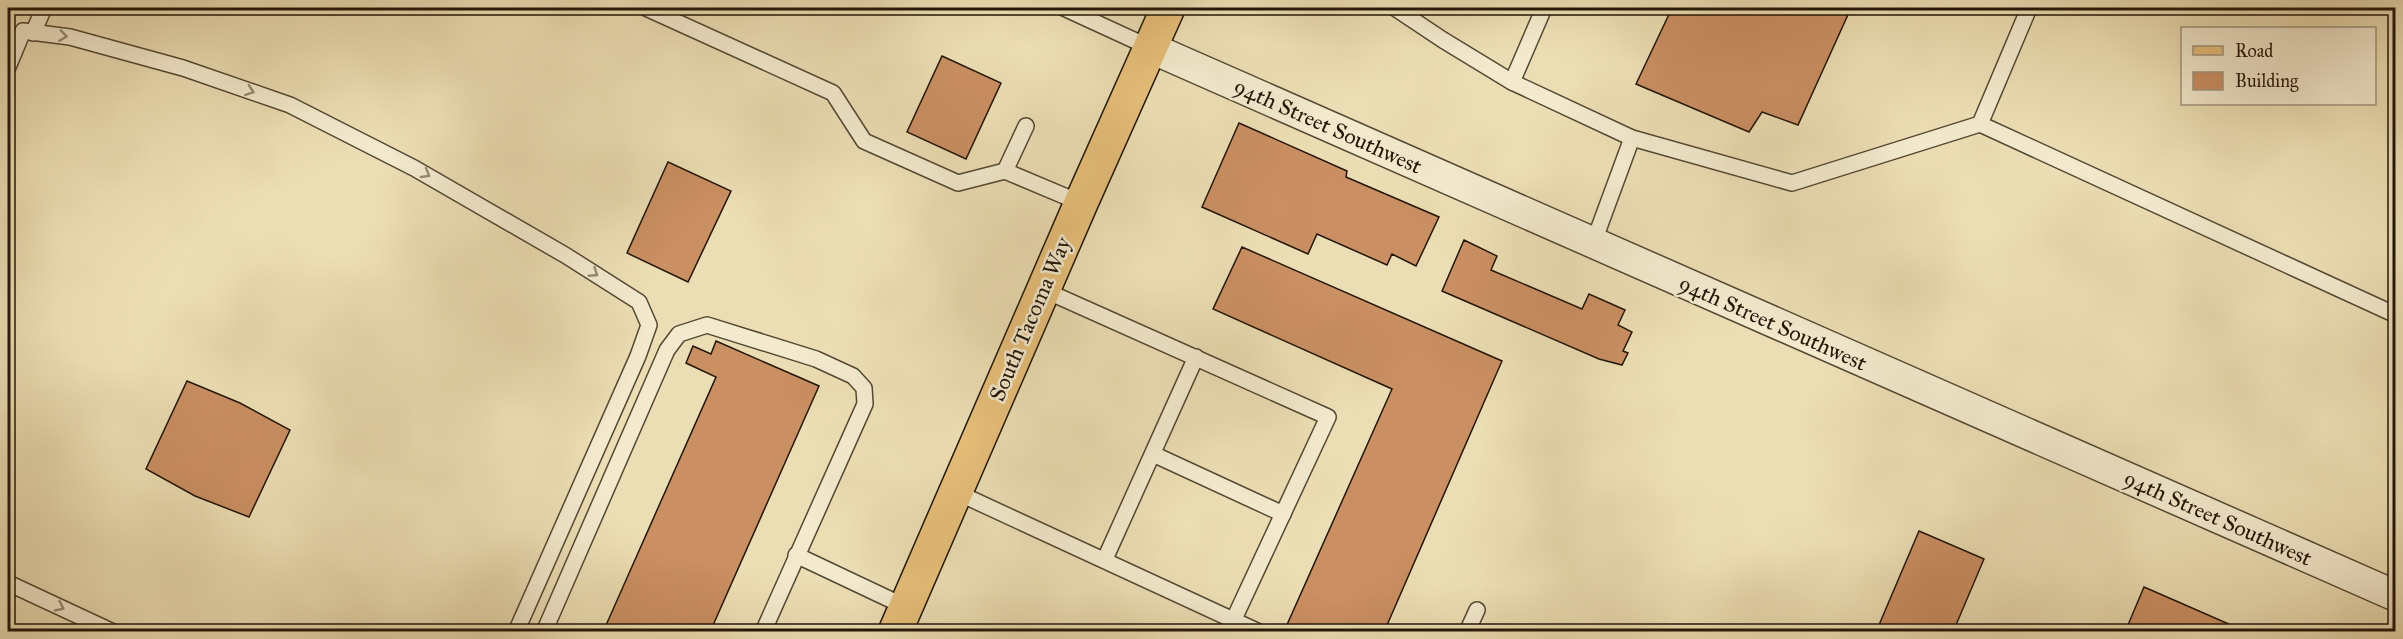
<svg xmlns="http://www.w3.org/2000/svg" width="2403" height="639" viewBox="0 0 2403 639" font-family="'IM FELL Great Primer',serif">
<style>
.building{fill:#ca8f63;stroke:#221608;stroke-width:1.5}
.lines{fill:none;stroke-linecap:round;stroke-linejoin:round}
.service-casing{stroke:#544833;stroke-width:18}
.minor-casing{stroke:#544833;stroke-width:33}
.primary-casing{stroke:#221608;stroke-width:36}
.service{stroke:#f3eace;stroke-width:15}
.minor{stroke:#f3eace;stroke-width:30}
.primary{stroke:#e6bf7a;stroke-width:33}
.oneway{stroke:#958b75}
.labels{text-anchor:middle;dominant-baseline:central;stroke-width:5;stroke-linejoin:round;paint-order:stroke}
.street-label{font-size:22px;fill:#221608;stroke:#f3eace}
</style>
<rect width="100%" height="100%" fill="#ecdeb4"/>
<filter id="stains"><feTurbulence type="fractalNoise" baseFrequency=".00333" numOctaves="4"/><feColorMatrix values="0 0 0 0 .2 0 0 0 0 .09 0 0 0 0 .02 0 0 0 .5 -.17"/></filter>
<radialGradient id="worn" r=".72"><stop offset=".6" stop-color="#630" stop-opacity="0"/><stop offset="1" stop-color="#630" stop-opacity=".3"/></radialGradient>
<g class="building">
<path d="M1672,8H1851L1798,125L1762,112L1749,132L1636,84Z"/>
<path d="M942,56L1001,83L966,159L907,132Z"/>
<path d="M1239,123L1347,171L1346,177L1439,217L1416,266L1392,254L1387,265L1317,234L1308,254L1202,207Z"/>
<path d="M668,162L731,191L688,282L627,253Z"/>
<path d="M1464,240L1497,256L1491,270L1582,309L1589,294L1625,310L1618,325L1632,332L1623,351L1628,353L1622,365L1599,359L1442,291Z"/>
<path d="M1242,247L1502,361L1384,632H1295L1286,627L1392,389L1213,309Z"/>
<path d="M716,341L819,386L710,632H603L716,377L686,363L693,346L711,354Z"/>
<path d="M187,381L240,403L290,430L249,517L195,496L146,469Z"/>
<path d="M1919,531L1984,559L1953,632H1876Z"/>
<path d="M2144,587L2247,632H2125Z"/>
</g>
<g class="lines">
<g class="service-casing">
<g id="service">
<path d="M646,8L833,93L864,141L958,183L1005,171L1081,203"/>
<path d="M1064,8L1151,48"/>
<path d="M1395,8L1443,40L1512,82"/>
<path d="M1544,8L1512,82L1632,138L1792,183L1980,124"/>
<path d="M2029,8L1980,124L2396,315"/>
<path d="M33,33L44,8"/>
<path d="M8,67L23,31L70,37L183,68L290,105L414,168L565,255L639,302L649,325L638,356L516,632"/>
<path d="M1005,171L1026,126"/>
<path d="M1593,244L1632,138"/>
<path d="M1044,290L1328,417L1234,619"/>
<path d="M1153,454L1283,514"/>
<path d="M956,492L1259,632"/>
<path d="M796,555L906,607"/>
<path d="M1105,559L1196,357"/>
<path d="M8,583L113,632"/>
<path d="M544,632L667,350L679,334L707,325L816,359L853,376L864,388L865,404L763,632"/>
<path d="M1467,632L1477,610"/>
</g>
</g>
<g class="minor-casing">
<path id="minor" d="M1151,48L2396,596"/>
</g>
<g class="primary-casing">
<path id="primary" d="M895,632L1081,203L1168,8"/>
</g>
<use href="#service" class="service"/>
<use href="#minor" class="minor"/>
<use href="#primary" class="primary"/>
</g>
<defs><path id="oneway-chevron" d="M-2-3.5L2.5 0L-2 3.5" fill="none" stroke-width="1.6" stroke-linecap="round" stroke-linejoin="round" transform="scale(1.5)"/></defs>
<g class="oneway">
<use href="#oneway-chevron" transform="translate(63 36) rotate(8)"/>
<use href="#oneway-chevron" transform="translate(250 91) rotate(19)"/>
<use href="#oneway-chevron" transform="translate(426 174) rotate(30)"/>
<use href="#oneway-chevron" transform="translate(594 273) rotate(33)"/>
<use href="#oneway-chevron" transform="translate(60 607) rotate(25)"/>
</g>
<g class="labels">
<g class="street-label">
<text transform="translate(1328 126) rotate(24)">94th Street Southwest</text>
<text transform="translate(1030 319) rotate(-67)">South Tacoma Way</text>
<text transform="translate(1773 323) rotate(24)">94th Street Southwest</text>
<text transform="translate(2218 518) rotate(24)">94th Street Southwest</text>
</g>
</g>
<rect width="2403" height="639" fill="none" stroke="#ecdeb4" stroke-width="30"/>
<rect x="9" y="9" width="2385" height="621" fill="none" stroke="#221608" stroke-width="3"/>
<rect x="15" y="15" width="2373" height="609" fill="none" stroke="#221608" stroke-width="1.5"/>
<rect x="2181" y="27" width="195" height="78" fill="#f3eace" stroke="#9f957f" stroke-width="1.5"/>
<rect x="2193" y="46" width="30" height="9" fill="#e6bf7a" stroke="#9f957f" stroke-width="1.5"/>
<text x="2235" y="57" font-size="18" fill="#221608">Road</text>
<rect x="2193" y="72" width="30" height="18" fill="#ca8f63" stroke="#9f957f" stroke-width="1.5"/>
<text x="2235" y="87" font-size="18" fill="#221608">Building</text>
<rect width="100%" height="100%" filter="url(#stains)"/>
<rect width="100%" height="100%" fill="url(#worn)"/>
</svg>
